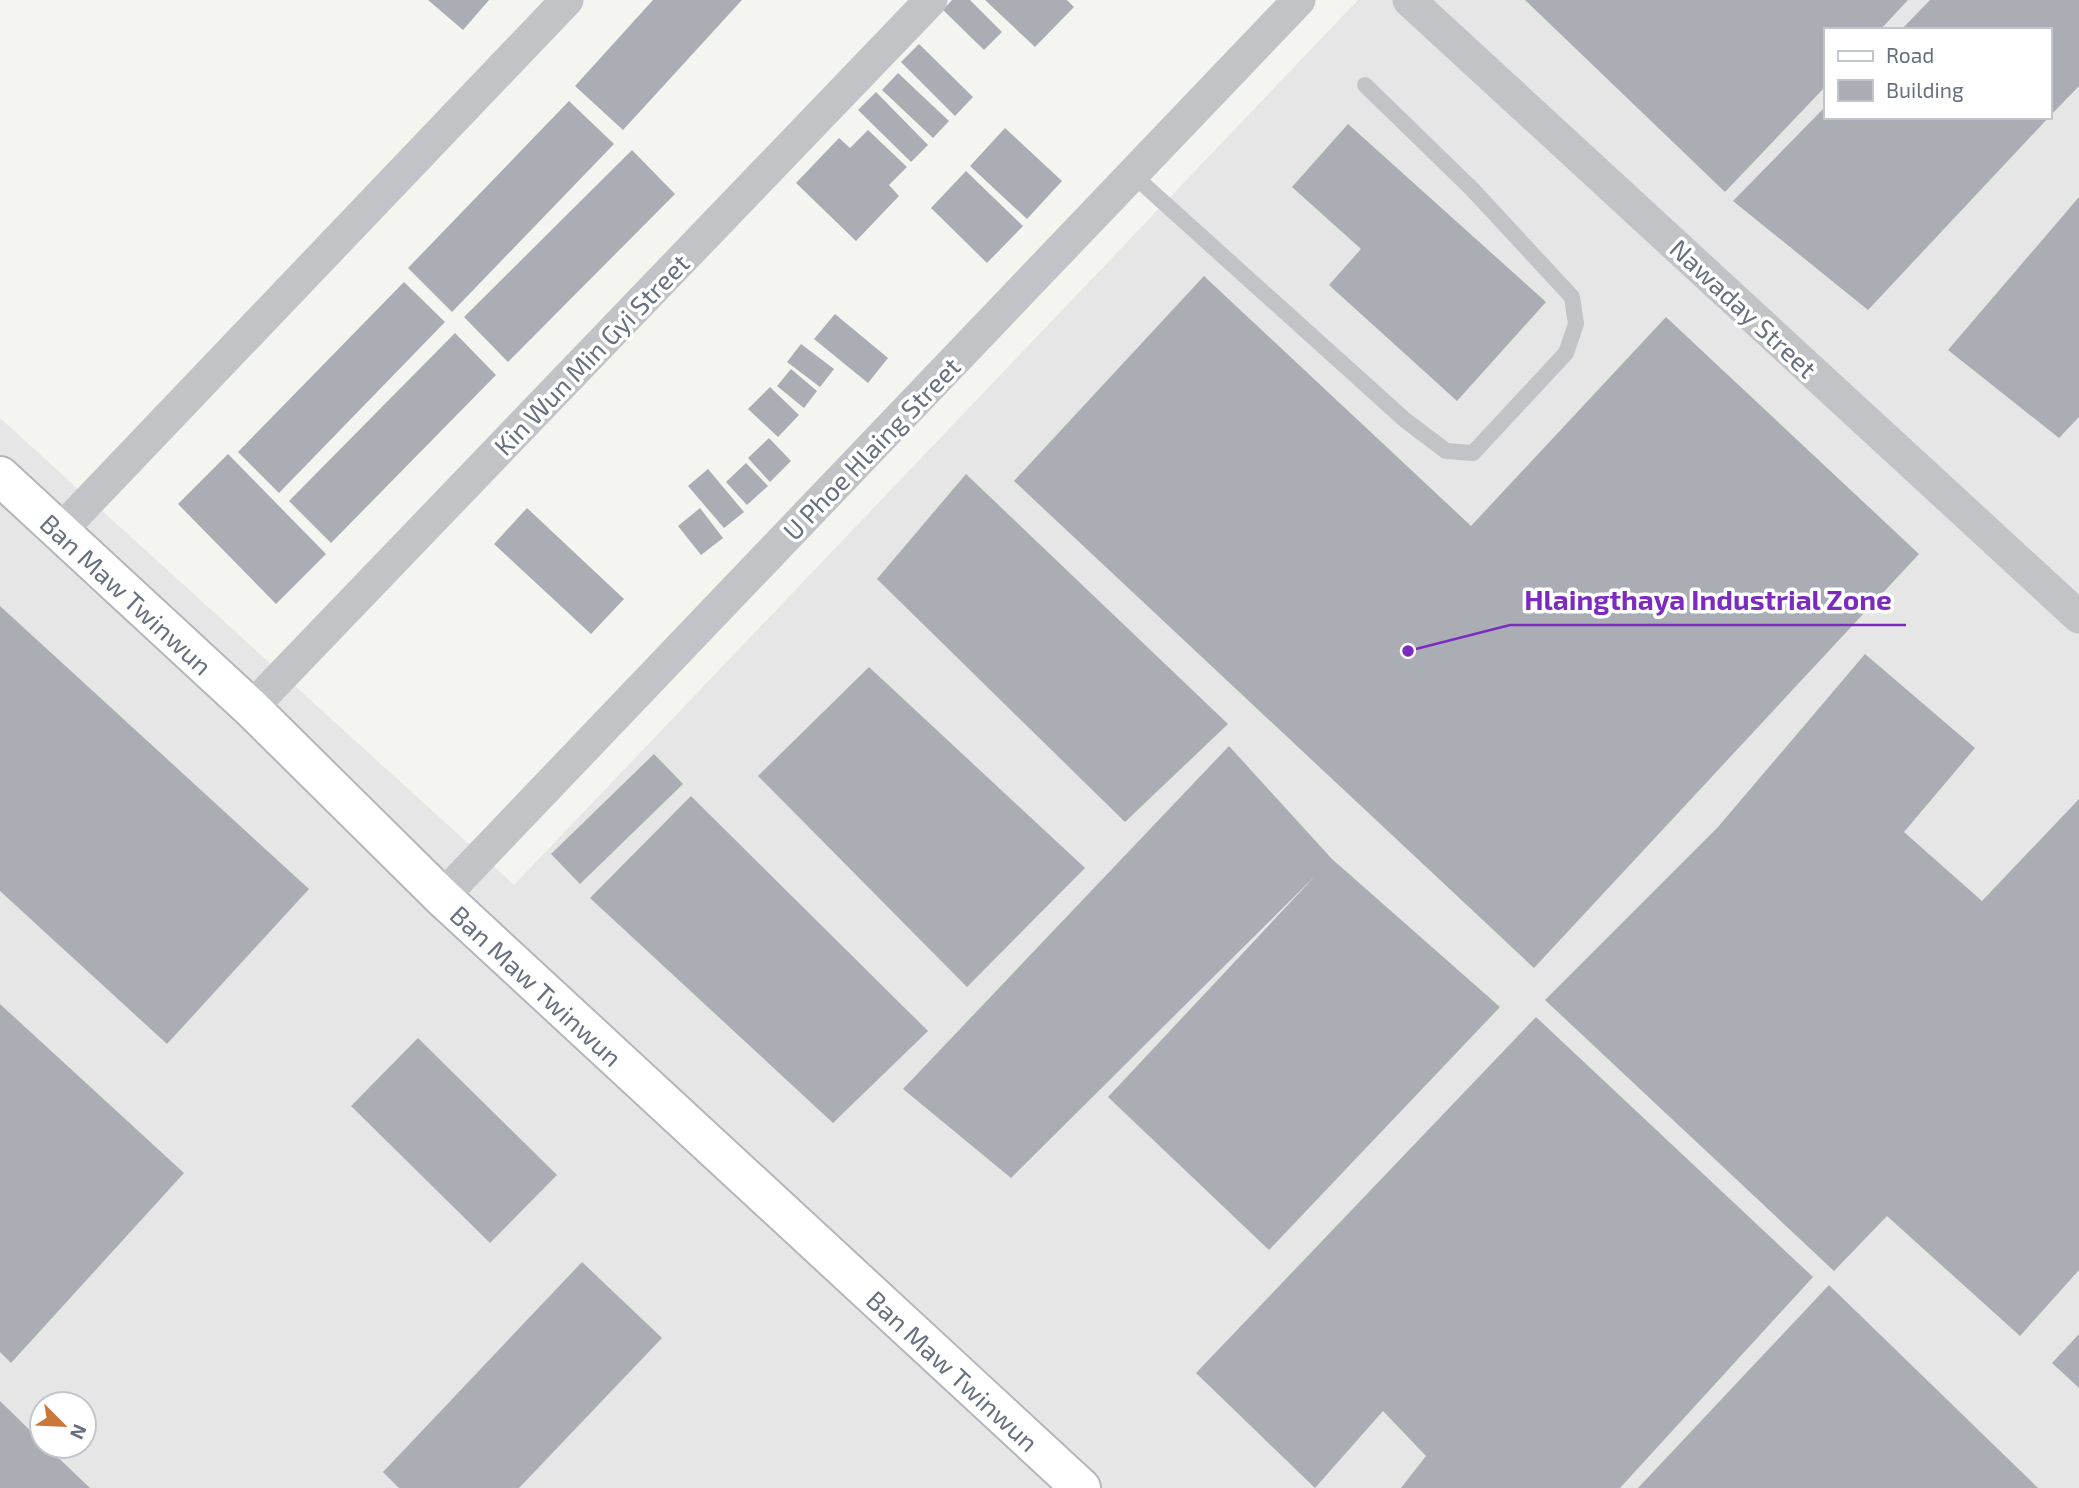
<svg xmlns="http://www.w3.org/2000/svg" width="2079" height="1488" viewBox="0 0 2079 1488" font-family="'Exo 2',sans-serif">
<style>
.built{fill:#e5e6e5;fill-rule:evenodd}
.building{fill:#aaaeb4}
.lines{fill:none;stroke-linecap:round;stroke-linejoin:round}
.secondary-casing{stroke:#b3b6bb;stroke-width:42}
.lane{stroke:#c1c3c6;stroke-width:16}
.street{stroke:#c1c3c6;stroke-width:33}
.secondary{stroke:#fff;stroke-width:38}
.labels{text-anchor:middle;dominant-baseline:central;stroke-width:7;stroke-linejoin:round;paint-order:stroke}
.street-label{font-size:26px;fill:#67707f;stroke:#fff}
.leader{fill:none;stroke:#7b2cbf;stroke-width:2.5}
.callout-dot{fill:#7b2cbf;stroke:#fff;stroke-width:2.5}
.callout-label{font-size:28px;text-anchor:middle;font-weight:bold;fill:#7b2cbf;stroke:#fff;stroke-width:7;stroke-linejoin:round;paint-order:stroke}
</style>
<rect width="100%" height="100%" fill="#f4f5f1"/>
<path class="built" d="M1358,0H2079V1488H0V418L514,885ZM1825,30H2049V117H1825ZM42,1404H84V1446H42Z"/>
<g class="building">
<path d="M428,0H489L463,30Z"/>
<path d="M653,0H742L623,130L575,86Z"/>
<path d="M952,0H970L1002,32L984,50L943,10Z"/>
<path d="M985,0H1067L1074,7L1035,47Z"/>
<path d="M1525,0H1908L1880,30H1825V87L1725,192Z"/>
<path d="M1930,0H2079V86L2049,117V30H1901Z"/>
<path d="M919,44L973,97L955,116L901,62Z"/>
<path d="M898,73L949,121L933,138L882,90Z"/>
<path d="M876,92L928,145L911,162L858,110Z"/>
<path d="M569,101L614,144L452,312L408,268Z"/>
<path d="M1825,107V117H2049L1868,310L1733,201Z"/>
<path d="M1348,124L1546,302L1457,401L1329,285L1361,249L1292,187Z"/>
<path d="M1005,128L1062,181L1027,219L970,166Z"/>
<path d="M868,130L907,167L889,185L899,196L856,241L796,183L839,138L850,148Z"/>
<path d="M632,150L675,194L508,362L464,317Z"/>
<path d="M966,171L1023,226L987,263L931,208Z"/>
<path d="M2079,197V417L2059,438L1948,350Z"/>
<path d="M1204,276L1471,526L1666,317L1919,554L1534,968L1014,481Z"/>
<path d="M404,282L445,322L279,493L238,452Z"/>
<path d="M835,314L888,358L868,383L814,339Z"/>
<path d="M455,333L496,375L331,543L289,501Z"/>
<path d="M801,344L834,369L820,387L787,362Z"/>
<path d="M791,369L817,391L804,408L777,386Z"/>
<path d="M770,387L799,415L778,437L748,409Z"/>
<path d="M769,438L791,461L770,482L748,458Z"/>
<path d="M228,454L326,554L276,604L178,504Z"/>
<path d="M746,463L768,486L747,505L726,482Z"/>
<path d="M708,469L744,512L724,528L688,486Z"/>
<path d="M966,474L1228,724L1125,822L877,579Z"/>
<path d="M527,508L624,599L591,634L494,544Z"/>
<path d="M700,508L723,538L701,555L678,526Z"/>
<path d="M0,606L309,889L167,1044L0,891Z"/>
<path d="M1865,654L1975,748L1904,832L1982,901L2079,799V1270L2020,1336L1887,1216L1834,1271L1545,1000L1718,827Z"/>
<path d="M869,667L1085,868L967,987L758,776Z"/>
<path d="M1229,746L1332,859L1500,1007L1269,1250L1108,1097L1315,876L1011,1178L903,1089Z"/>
<path d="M654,754L683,784L580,884L551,854Z"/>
<path d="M691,796L928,1031L833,1123L590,898Z"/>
<path d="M0,1004L184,1173L11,1363L0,1352Z"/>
<path d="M1536,1017L1813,1277L1620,1488H1401L1426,1456L1383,1411L1315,1488L1196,1373Z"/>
<path d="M418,1038L557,1175L490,1243L351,1106Z"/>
<path d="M582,1262L662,1338L519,1488H399L383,1472Z"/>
<path d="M1829,1285L2038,1488H1638Z"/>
<path d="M2079,1334V1388L2052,1363Z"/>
<path d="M0,1401L42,1442V1446H46L90,1488H0Z"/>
</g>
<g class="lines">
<g class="secondary-casing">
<g id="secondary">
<path id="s1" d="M0,476L251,708L442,897L1081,1488"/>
</g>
</g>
<path class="lane" d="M1132,174L1405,420L1446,451L1473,453L1566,353L1576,324L1572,297L1472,189L1365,85"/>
<g class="street">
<path d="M1409,0L2079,617"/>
<path d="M60,531L567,0"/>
<path d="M251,708L931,0"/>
<path d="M442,897L1299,0"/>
</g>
<use href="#secondary" class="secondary"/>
</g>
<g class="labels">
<g class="street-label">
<text transform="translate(1744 308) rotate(43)">Nawaday Street</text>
<text transform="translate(591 354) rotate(-46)">Kin Wun Min Gyi Street</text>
<text transform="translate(871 448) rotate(-46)">U Phoe Hlaing Street</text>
<text stroke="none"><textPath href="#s1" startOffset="173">Ban Maw Twinwun</textPath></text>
<text stroke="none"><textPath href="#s1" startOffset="740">Ban Maw Twinwun</textPath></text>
<text stroke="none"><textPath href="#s1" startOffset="1307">Ban Maw Twinwun</textPath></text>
</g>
</g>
<path class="leader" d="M1408 651L1510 625H1906"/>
<circle class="callout-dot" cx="1408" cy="651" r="7"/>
<g class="callout-label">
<text x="1708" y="610">Hlaingthaya Industrial Zone</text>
</g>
<rect x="1824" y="28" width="228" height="91" fill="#ffffff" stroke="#c2c6cc" stroke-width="2"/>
<rect x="1838" y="51" width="35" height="10" fill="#ffffff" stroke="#c2c6cc" stroke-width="2"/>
<text x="1886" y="63" font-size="21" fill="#67707f">Road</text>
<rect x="1838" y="80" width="35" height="21" fill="#aaaeb4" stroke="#c2c6cc" stroke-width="2"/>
<text x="1886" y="98" font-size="21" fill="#67707f">Building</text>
<g transform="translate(63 1425) rotate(114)"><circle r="33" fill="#ffffff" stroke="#c2c6cc" stroke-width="2"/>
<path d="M0-5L12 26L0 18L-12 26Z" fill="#cc773a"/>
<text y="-10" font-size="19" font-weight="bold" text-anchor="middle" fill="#67707f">N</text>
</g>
</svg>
